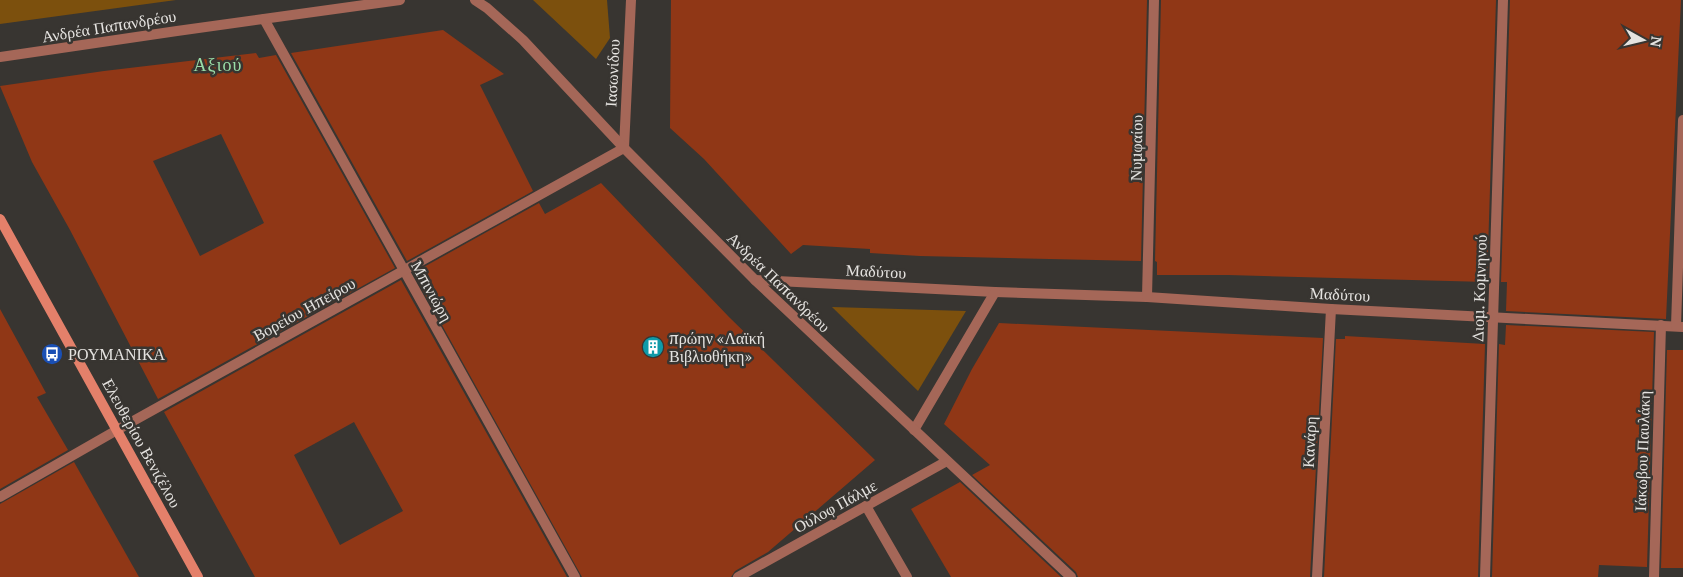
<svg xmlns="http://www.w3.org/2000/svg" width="1683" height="577" viewBox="0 0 1683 577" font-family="'PT Serif',serif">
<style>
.green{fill:#7c500d}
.building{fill:#903716;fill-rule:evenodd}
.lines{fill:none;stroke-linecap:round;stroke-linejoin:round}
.minor{stroke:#a56758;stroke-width:10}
.tertiary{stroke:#a56758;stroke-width:10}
.secondary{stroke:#e4806a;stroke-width:10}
.labels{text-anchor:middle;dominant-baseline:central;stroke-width:5;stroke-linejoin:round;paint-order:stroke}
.street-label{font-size:16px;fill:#e5e3e0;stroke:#383531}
.poi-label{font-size:16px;fill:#e5e3e0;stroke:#383531;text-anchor:start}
.neighbourhood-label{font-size:18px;letter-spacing:1px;fill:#99dca7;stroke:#383531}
</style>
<rect width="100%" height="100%" fill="#383531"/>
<g class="green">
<path d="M0,0H176L0,24Z"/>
<path d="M533,0H607L610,38L596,59Z"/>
<path d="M832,307L966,311L918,391Z"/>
</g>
<g class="building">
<path d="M671,0H1147L1141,261L920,256L870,253V249L803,245L791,254L704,159L670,128Z"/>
<path d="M1161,0H1496L1487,282L1228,275H1157V262L1155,261Z"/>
<path d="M1510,0H1681L1666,319L1506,311L1507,282H1501Z"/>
<path d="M443,30L504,74L480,85L533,191L407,261L291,53Z"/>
<path d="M256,53L259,58L276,55L395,268L158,399L70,230L32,162L0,86L104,71ZM221,134L264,223L200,256L153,161Z"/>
<path d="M601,183L729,317L875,460L768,552L735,571L731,577H582L413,273L539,203L545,214Z"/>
<path d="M401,280L567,577H255L164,412ZM354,422L403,511L340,545L294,455Z"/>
<path d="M0,309L46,393L37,397L68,450L0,489Z"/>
<path d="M999,323L1323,338L1310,577H1078L1076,572L972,475L990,465L944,424L972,369Z"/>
<path d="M1506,325L1654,332L1647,567L1599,565L1598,577H1492L1499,344L1505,345Z"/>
<path d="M1345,336L1485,344L1478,577H1324L1336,339H1345Z"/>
<path d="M1667,350H1683V568H1661Z"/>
<path d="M74,462L139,577H0V504Z"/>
<path d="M960,482L1061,577H951L911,509Z"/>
</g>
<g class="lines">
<g class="minor">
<path d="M264,19L575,577"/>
<path d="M755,280L995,292L1147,297L1331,309L1683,327"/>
<path d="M1147,297L1154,0"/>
<path d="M1676,326L1683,120"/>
<path d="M914,430L995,292"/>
<path d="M0,497L117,430L624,148L631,0"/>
<path d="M866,506L907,577"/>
<path d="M738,577L947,461"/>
<path d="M1317,577L1331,309"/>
<path d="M1485,577L1503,0"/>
<path d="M1654,577L1661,325"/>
</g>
<g class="tertiary">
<path d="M475,0L487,8L523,40L624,148L755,280L1071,577"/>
<path d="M0,57L177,31L400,0"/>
</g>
<path class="secondary" d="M0,219L198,577"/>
</g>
<defs>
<g id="building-disc" transform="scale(1.125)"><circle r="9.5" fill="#0f9aa8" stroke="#383531"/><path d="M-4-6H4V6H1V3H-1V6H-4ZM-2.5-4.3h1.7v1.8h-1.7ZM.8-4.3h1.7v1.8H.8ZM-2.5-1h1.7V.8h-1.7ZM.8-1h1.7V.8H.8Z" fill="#fff"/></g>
<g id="bus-disc" transform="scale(1.125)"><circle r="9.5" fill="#1a4fb4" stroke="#383531"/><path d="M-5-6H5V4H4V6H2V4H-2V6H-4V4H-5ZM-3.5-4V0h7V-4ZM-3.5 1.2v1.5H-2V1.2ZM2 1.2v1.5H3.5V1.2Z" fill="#fff"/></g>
</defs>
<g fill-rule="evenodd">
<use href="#building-disc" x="653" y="347"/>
<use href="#bus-disc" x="52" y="354"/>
</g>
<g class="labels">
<g class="street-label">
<text transform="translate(109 26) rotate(-9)">Ανδρέα Παπανδρέου</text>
<text transform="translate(612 73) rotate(-87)">Ιασωνίδου</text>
<text transform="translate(1136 148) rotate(-89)">Νυμφαίου</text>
<text transform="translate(876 271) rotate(3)">Μαδύτου</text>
<text transform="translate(779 282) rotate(44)">Ανδρέα Παπανδρέου</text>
<text transform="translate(1479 288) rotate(-88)">Διομ. Κομνηνού</text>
<text transform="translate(432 291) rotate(61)">Μπινιώρη</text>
<text transform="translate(1340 294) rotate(3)">Μαδύτου</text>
<text transform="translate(304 309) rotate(-29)">Βορείου Ηπείρου</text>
<text transform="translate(1309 442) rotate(-87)">Κανάρη</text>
<text transform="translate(142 443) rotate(61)">Ελευθερίου Βενιζέλου</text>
<text transform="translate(1642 451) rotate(-88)">Ιάκωβου Παυλάκη</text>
<text transform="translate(835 506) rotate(-29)">Ούλοφ Πάλμε</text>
</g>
<g class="poi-label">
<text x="669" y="338">πρώην «Λαϊκή<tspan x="669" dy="18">Βιβλιοθήκη»</tspan></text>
<text x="68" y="354">ΡΟΥΜΑΝΙΚΑ</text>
</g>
<g class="neighbourhood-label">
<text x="218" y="64">Αξιού</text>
</g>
</g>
<g transform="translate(1643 40) rotate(98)" stroke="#383531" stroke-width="4" paint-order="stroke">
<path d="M0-4L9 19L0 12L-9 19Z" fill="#e5e3e0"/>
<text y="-8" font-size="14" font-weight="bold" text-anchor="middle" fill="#e5e3e0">N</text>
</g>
</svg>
